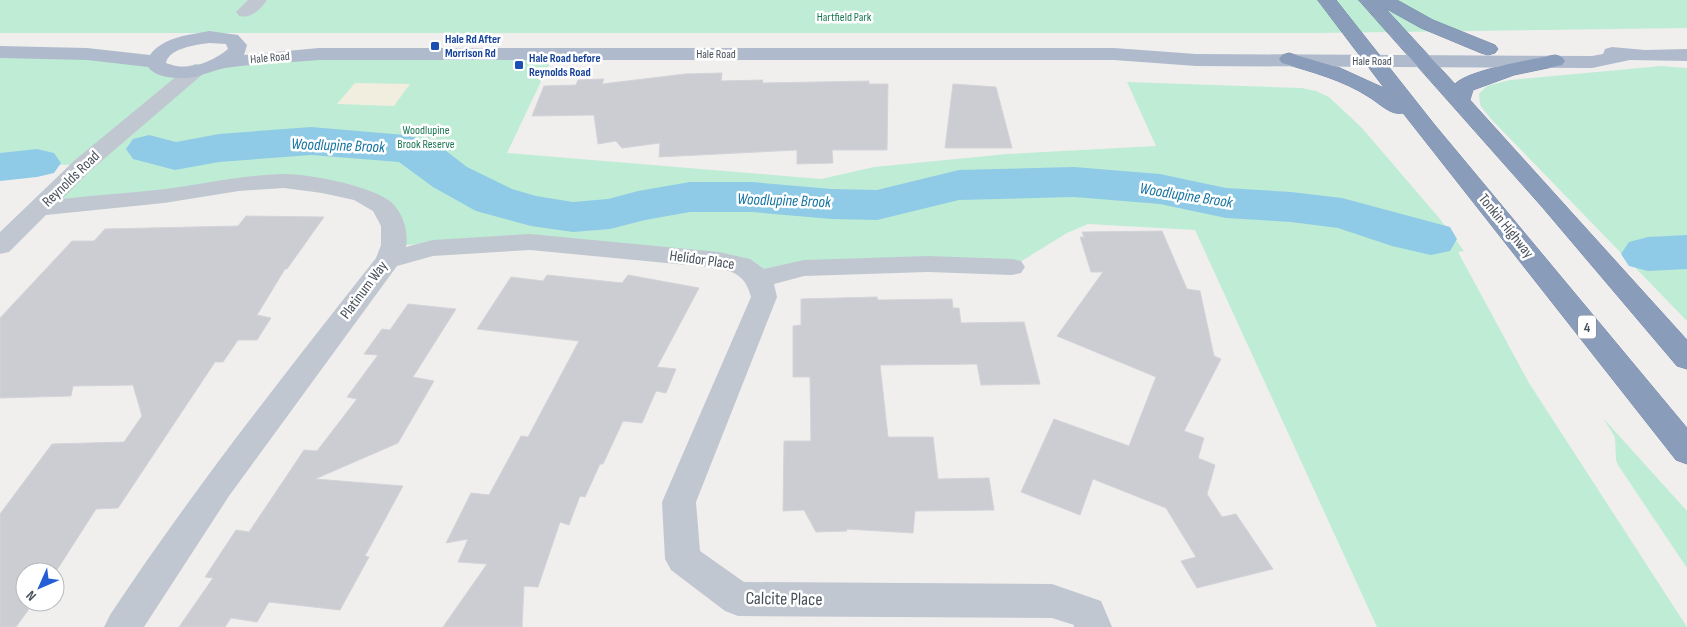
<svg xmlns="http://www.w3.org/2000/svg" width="1687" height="627" viewBox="0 0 1687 627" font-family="'Sofia Sans Condensed',sans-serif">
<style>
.green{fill:#bfecd5}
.sand{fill:#f1eee0}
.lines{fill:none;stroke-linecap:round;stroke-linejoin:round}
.river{fill:#8fcbe7;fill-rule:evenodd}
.building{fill:#cccdd3;stroke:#d3d4d9}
.highway-casing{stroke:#7487a6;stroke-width:1}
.minor{fill:#c0c7d0;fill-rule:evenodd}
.major{fill:#afbbcc;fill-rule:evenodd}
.highway{fill:#899cba;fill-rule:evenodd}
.transit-dot{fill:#1a4fb4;stroke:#fff;stroke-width:2}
.labels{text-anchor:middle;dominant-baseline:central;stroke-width:5;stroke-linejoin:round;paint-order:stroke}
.far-park-label{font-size:12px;fill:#1c7854;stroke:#fff}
.far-transit-label{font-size:12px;font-weight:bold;fill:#164399;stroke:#fff;text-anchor:start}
.far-street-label{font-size:12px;fill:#48505b;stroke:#fff}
.shield{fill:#fff;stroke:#7f848c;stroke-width:1}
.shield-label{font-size:14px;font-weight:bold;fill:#48505b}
.street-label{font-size:15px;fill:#48505b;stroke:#fff}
.water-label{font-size:16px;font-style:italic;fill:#1574a1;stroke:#fff}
.near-street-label{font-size:18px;fill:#48505b;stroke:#fff}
</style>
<rect width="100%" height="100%" fill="#f1efee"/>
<g class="green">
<path d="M0,0H1687V28L1317,33H0Z"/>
<path d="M0,52L87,54L164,70L319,54H554L507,153L821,179L874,167L1007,154L1156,146L1127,82L1302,88L1316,91L1329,97L1362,128L1440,219L1464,251L1458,252L1529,383L1687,627H1377L1195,230L1088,224L1067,233L1012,267L804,268L759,279L741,265L530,242L394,245L383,207L284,181L40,208L82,165L0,164Z"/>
<path d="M1661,66L1687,68V321L1491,119L1480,105L1479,94L1487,86L1510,80Z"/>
<path d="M1603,418L1687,511V568L1618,465L1616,460L1615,437Z"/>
</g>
<path class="sand" d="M355,83L410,84L394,106L337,104Z"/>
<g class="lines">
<g class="river">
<path d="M311,127L405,135L421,139L437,144L467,167L512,189L536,196L573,202L608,199L638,191L690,182H752L832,189L877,190L959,170L1074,167L1160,174L1226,188L1291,192L1342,198L1450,227L1457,239L1450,251L1431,255L1392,246L1338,228L1291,222L1226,218L1160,204L1074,197L959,200L877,220L832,219L752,212H690L645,220L610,229L573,232L531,226L476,211L433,187L399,162L311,155L219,162L175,170L133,159L126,149L133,139L149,135L176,142L219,134Z"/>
<path d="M37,149L54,153L61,163L54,173L37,177L0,181V153Z"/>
<path d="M1687,235V269L1648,271L1629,266L1621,254L1629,242L1648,237Z"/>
</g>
</g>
<g class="building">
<path d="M722,73L721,81L763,80L762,83L869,81V84H888L887,150H832L833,163L797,164V150L659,157L660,143L622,148L616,141L598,144L594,115L532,116L544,86L576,85L578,80L604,79L602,84L685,74Z"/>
<path d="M953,84L996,87L1012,148H945Z"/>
<path d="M246,216L324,217L287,269H285L257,315L271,318L257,340H238L223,362H215L118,508L96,509L55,573L25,572V602H34L16,627H0V514L52,444L124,442L142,416L133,385L73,386L71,396L0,398V318L72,241H94L105,229L238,226Z"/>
<path d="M1162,231L1187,289L1200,291L1214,356L1221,359L1184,431L1204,438L1198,458L1215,465L1207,494L1222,517L1236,514L1273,569L1197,588L1181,561L1196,557L1166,508L1093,479L1080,515L1021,492L1054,419L1129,446L1156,377L1057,336L1103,272H1091L1080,237H1084L1082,232Z"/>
<path d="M547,275L622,283L628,275L699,288L657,367L676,369L666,393L656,391L642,423L623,421L603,464H600L585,497L580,496L569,525L560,522L538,587L524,586L522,627H443L487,564L458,562L468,539L446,543L471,493L489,495L521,436L528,437L579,341L477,329L511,277L543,281Z"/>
<path d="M877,297L878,300L952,299L953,308H959L961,323L1024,322L1040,384L981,385L977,364L880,365L888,437H933L938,479L989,478L994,510L915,511L913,533L846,529L847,531L816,532L804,510L783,511L784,441H811L810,377H793V326L801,325V299Z"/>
<path d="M408,304L456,309L413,377L434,381L398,443L315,479L403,486L365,556L369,557L340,610L269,602L257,622L231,618L225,627H179L213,578L205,577L236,530L249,532L304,450L317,451L357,399L347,397L378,355L364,354L382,329L390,330Z"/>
</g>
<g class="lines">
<g class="highway-casing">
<g id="highway">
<path d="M1318,0H1336L1434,124L1687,428V464L1676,460L1403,113C1391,116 1379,103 1369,97C1343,80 1312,72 1282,63L1279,59L1282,55L1289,53L1340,68L1384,88Z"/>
<path d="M1359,0H1397L1433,20L1495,45L1498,49L1495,53L1488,55L1481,53L1421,28L1385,8L1455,84C1468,70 1534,59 1555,55L1562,57L1565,61L1562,65L1514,75L1473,90L1470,100L1687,340V369L1677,366L1543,208Z"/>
</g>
</g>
<g class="minor">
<path d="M248,0H267C260,10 251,19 239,16L236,12Z"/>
<path d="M196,64L203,66L206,70L203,74L91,170L62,199C96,195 131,193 165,189C204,184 242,175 282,174C306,173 373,186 391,202C403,212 409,233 406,247L433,240L530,234L719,252L750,259L764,269L804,260L928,256L1012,259L1021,261L1025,267L1021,273L1012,275L928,272L804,276L774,284L777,297L696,502L700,551L744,582L1052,584L1101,601L1112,627H1074V625L1052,618L738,616L725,611L671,570L665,559L662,502L751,297C746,278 738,273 719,268L530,250L433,256L397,266L229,496L144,627H104L110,615C192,491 284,375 376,258L381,245V226L373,211L354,200L322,193L284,188L239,191L164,203L46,215L9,252L0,254V232L75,160L189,66Z"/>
</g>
<path class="major" d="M209,31L238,35L247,45L244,55L319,48H1114L1196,54L1592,56L1603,54L1605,49L1612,47L1645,50L1687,49V61L1630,60L1592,68L1196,66L1114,60H319C288,63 256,63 225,68C210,71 197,79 180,78C170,78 154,76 148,67L87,60L0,58V46L87,48L150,55C163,37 189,35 209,31ZM209,43L226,44L228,49C211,63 187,72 166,63C169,48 196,45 209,43Z"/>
<use href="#highway" class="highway"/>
</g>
<g class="transit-dot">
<rect x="430" y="41" width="10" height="10" rx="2.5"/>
<rect x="514" y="60" width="10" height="10" rx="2.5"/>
</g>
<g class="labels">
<g class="far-park-label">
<text x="844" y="17">Hartfield Park</text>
<text x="426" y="130">Woodlupine<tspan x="426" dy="14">Brook Reserve</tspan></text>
</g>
<g class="far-transit-label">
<text x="445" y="39">Hale Rd After<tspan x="445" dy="14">Morrison Rd</tspan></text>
<text x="529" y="58">Hale Road before<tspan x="529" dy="14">Reynolds Road</tspan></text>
</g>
<g class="far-street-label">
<text x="716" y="54">Hale Road</text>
<text transform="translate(270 58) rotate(-5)">Hale Road</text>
<text x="1372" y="61">Hale Road</text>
</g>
<rect class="shield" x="1578" y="315.5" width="18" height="23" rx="4"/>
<g class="shield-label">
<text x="1587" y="327">4</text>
</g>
<g class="street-label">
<text transform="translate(71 179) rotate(-44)">Reynolds Road</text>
<text transform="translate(1506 226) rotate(51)">Tonkin Highway</text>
<text transform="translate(702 260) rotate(8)">Helidor Place</text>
<text transform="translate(364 290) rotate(-53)">Platinum Way</text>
</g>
<g class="water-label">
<text transform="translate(338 146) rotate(2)">Woodlupine Brook</text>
<text transform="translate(1186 196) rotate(9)">Woodlupine Brook</text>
<text transform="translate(784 201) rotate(2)">Woodlupine Brook</text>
</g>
<g class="near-street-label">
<text transform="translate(784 599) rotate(1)">Calcite Place</text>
</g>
</g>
<g transform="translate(40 587) rotate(225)"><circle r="24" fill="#ffffff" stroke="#b6b9bd"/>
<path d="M0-4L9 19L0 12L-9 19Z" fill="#235ed6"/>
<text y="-8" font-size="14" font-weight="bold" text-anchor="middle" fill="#48505b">N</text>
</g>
</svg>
